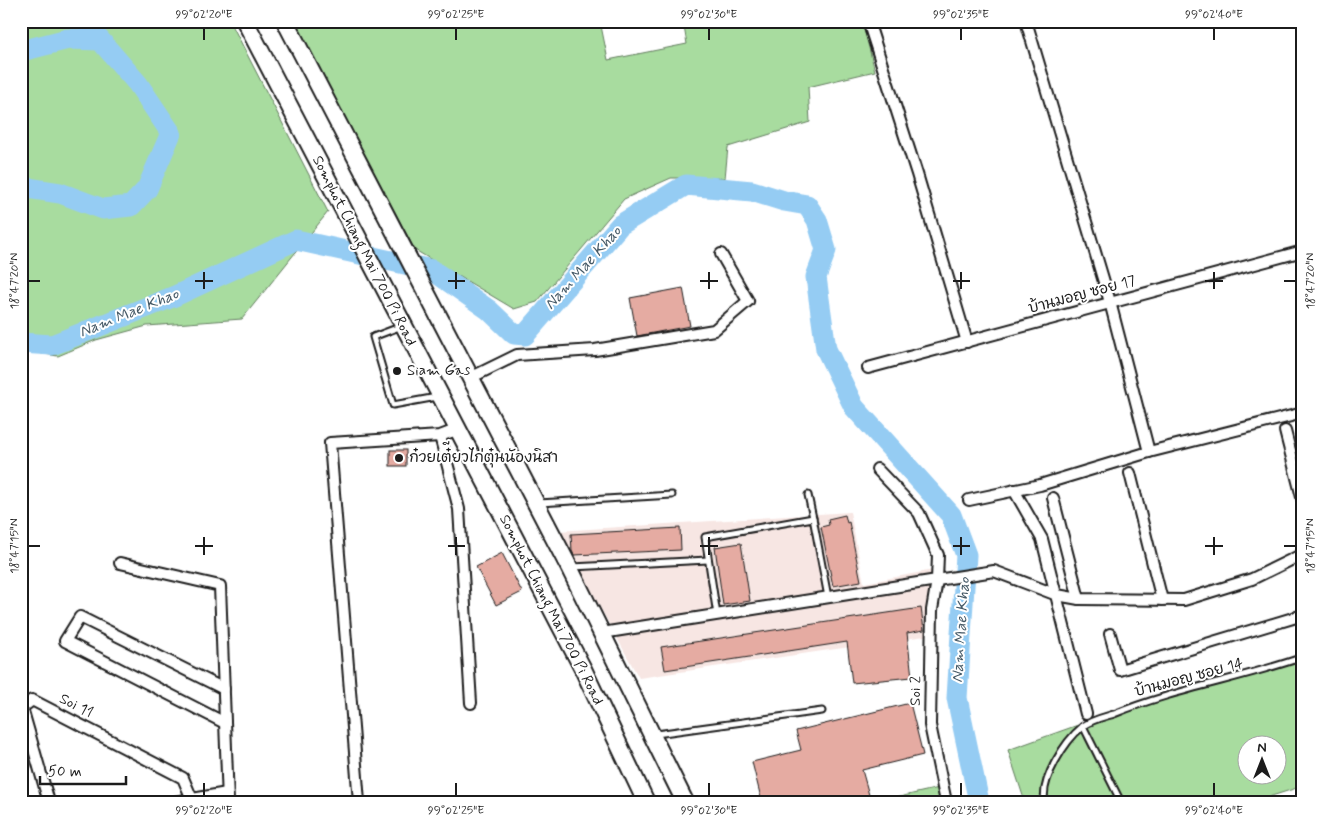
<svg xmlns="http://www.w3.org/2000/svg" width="1324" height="823" viewBox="0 0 1324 823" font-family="Mynerve,'Playpen Sans Thai',sans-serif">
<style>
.built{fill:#f7e6e3}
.green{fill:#a8dc9f;stroke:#627c5e;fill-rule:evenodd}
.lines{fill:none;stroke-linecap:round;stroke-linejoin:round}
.river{stroke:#95ccf3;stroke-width:21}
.building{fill:#e5aba2;stroke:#1c1c1c}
.service-casing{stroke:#1c1c1c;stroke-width:9}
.minor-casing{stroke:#1c1c1c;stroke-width:14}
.primary-casing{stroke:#1c1c1c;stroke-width:20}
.service{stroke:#fff;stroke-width:5}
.minor{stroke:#fff;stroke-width:10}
.primary{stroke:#fff;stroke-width:16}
.ticks{fill:none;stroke:#1c1c1c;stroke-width:2}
.poi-dot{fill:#1c1c1c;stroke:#fff;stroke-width:2}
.labels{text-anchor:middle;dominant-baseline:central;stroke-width:4;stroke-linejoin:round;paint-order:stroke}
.street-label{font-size:15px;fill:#1c1c1c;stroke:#fff}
.poi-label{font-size:15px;fill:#1c1c1c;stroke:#fff;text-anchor:start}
.water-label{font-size:16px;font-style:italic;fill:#465a67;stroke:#fff}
.neatline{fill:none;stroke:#1c1c1c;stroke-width:2}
.ticks-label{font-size:12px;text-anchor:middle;fill:#1c1c1c}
</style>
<rect width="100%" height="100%" fill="#fff"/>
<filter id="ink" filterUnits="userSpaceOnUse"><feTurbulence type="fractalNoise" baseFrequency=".02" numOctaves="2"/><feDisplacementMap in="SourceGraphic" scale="10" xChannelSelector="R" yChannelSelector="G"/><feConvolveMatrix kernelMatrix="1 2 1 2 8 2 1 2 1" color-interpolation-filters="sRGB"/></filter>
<g filter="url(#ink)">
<path class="built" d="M850,512L864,583L933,570L925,636L639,678L558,531Z"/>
<g class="green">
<path d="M21,21H230L328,212L242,319L147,326L96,340L58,356L21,351Z"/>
<path d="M294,21H600L608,60L687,44L683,21H862L875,71L808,87L810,122L728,147L725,178H671L624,199L537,302L514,309L415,250Z"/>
<path d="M1303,659V786L1253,802H1025L1008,750L1078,725ZM1246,746H1276V776H1246Z"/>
<path d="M939,788L941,802H877Z"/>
</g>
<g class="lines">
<g class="river">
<path d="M21,51L68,39L100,40L138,84L171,133L147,189L131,206L103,209L60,193L21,187"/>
<path d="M21,343L52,345L175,296L296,240L432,270L489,310L514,334L525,335L620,225L686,185L752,191L784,201L807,205L817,220L826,250L816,277L826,349L854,407L951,515L966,555L957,698L979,802"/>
</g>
</g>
<g class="building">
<path d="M683,288L690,326L637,336L630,298Z"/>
<rect x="390" y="450" width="16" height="16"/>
<path d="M845,515L847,523L849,522L861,581L833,586L821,527L829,525L828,519Z"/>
<path d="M680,528L681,550L574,555L572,551L571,534Z"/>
<path d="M741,543L750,601L723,605L715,547Z"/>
<path d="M502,553L522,592L496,605L476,567Z"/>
<path d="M921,608L924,630L907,633L912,677L852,683L847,642L665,670L661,647Z"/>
<path d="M910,703L923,755L862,770L869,795L841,802H762L752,762L801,750L796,731Z"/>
</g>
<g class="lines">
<g class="service-casing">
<g id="service">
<path d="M402,326L373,337L393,405L437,397"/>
<path d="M808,495L813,518"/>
<path d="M539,503L672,495"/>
<path d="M572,567L708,560"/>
<path d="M717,615L705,537L813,518L828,597"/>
<path d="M1083,726L1121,802"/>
<path d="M656,734L822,711"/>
<path d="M1045,802C1040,780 1065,741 1082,727C1090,720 1104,717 1114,714C1175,689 1241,679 1303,657"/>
</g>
</g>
<g class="minor-casing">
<g id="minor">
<path d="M868,21L917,174L967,342"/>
<path d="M1026,21L1110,302L1149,452"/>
<path d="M868,368L1303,251"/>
<path d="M470,378L517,355L595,350L714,330L748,301L721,254"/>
<path d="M1285,431L1303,501"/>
<path d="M440,436L459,509L471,703"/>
<path d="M1130,473L1162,600"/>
<path d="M1014,490L1042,539L1086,714"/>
<path d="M1053,498L1079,599"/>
<path d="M969,500L1040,485L1149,452L1303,413"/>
<path d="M120,563L220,586L228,802"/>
<path d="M602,633L937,580L938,555L919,513L877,469"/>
<path d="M1110,634L1120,670L1303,615"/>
<path d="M224,689L80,617L65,641L225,723"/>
<path d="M21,697L24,706"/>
<path d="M49,802L22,708L32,700L183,778L192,799"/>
<path d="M175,802L227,793"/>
<path d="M359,802L330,443L440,436L456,430"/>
<path d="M946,802L930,725L932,610L937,580L994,571L1057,595L1079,599L1184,600L1252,579L1303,554"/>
</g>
</g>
<g class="primary-casing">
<g id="primary">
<path d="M245,21L583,669L646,802"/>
<path d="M285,21L569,567L685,802"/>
</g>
</g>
<use href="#service" class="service"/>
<use href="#minor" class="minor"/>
<use href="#primary" class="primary"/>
</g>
</g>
<path class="ticks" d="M204,28V40M456,28V40M709,28V40M961,28V40M1214,28V40M204,272V289M456,272V289M709,272V289M961,272V289M1214,272V289M28,281H40M195,281H213M448,281H465M700,281H718M953,281H970M1205,281H1223M1284,281H1296M204,537V555M456,537V555M709,537V555M961,537V555M1214,537V555M28,546H40M195,546H213M448,546H465M700,546H718M953,546H970M1205,546H1223M1284,546H1296M204,783V796M456,783V796M709,783V796M961,783V796M1214,783V796"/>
<g class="poi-dot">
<circle cx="397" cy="371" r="5"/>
<circle cx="399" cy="458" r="5"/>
</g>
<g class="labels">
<g class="street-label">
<text transform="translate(364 251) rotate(63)">Somphot Chiang Mai 700 Pi Road</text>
<text transform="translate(1082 295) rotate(-15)">บ้านมอญ ซอย 17</text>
<text transform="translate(551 610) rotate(63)">Somphot Chiang Mai 700 Pi Road</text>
<text transform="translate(1189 678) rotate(-15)">บ้านมอญ ซอย 14</text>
<text transform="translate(916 691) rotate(-89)">Soi 2</text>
<text transform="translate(76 706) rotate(27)">Soi 11</text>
</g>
<g class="poi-label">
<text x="407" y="371">Siam Gas</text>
<text x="409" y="458">ก๋วยเต๋ียวไก่ตุ๋นนัองนิสา</text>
</g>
<g class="water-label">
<text transform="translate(583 268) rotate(-48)">Nam Mae Khao</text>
<text transform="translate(129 313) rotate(-22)">Nam Mae Khao</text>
<text transform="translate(961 630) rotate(-86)">Nam Mae Khao</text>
</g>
</g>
<rect width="1324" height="823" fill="none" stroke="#fff" stroke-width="55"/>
<g transform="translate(1262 760)"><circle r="24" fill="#ffffff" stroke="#a4a4a4"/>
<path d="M0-4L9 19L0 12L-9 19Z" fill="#1c1c1c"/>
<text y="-8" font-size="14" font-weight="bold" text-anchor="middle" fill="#1c1c1c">N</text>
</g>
<path d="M40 776v8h86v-8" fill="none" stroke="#1c1c1c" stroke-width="2.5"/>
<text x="48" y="776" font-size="15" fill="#1c1c1c" stroke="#ffffff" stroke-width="4" paint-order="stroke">50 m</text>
<rect x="28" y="28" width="1268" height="768" class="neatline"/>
<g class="ticks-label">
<text x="204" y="18">99°02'20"E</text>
<text x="456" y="18">99°02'25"E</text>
<text x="709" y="18">99°02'30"E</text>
<text x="961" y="18">99°02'35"E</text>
<text x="1214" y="18">99°02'40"E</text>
<text transform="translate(14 281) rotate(-90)" y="4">18°47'20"N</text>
<text transform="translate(1310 281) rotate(-90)" y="4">18°47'20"N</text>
<text transform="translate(14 546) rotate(-90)" y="4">18°47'15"N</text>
<text transform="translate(1310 546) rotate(-90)" y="4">18°47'15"N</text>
<text x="204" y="814">99°02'20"E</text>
<text x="456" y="814">99°02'25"E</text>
<text x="709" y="814">99°02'30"E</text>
<text x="961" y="814">99°02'35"E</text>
<text x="1214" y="814">99°02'40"E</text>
</g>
</svg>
